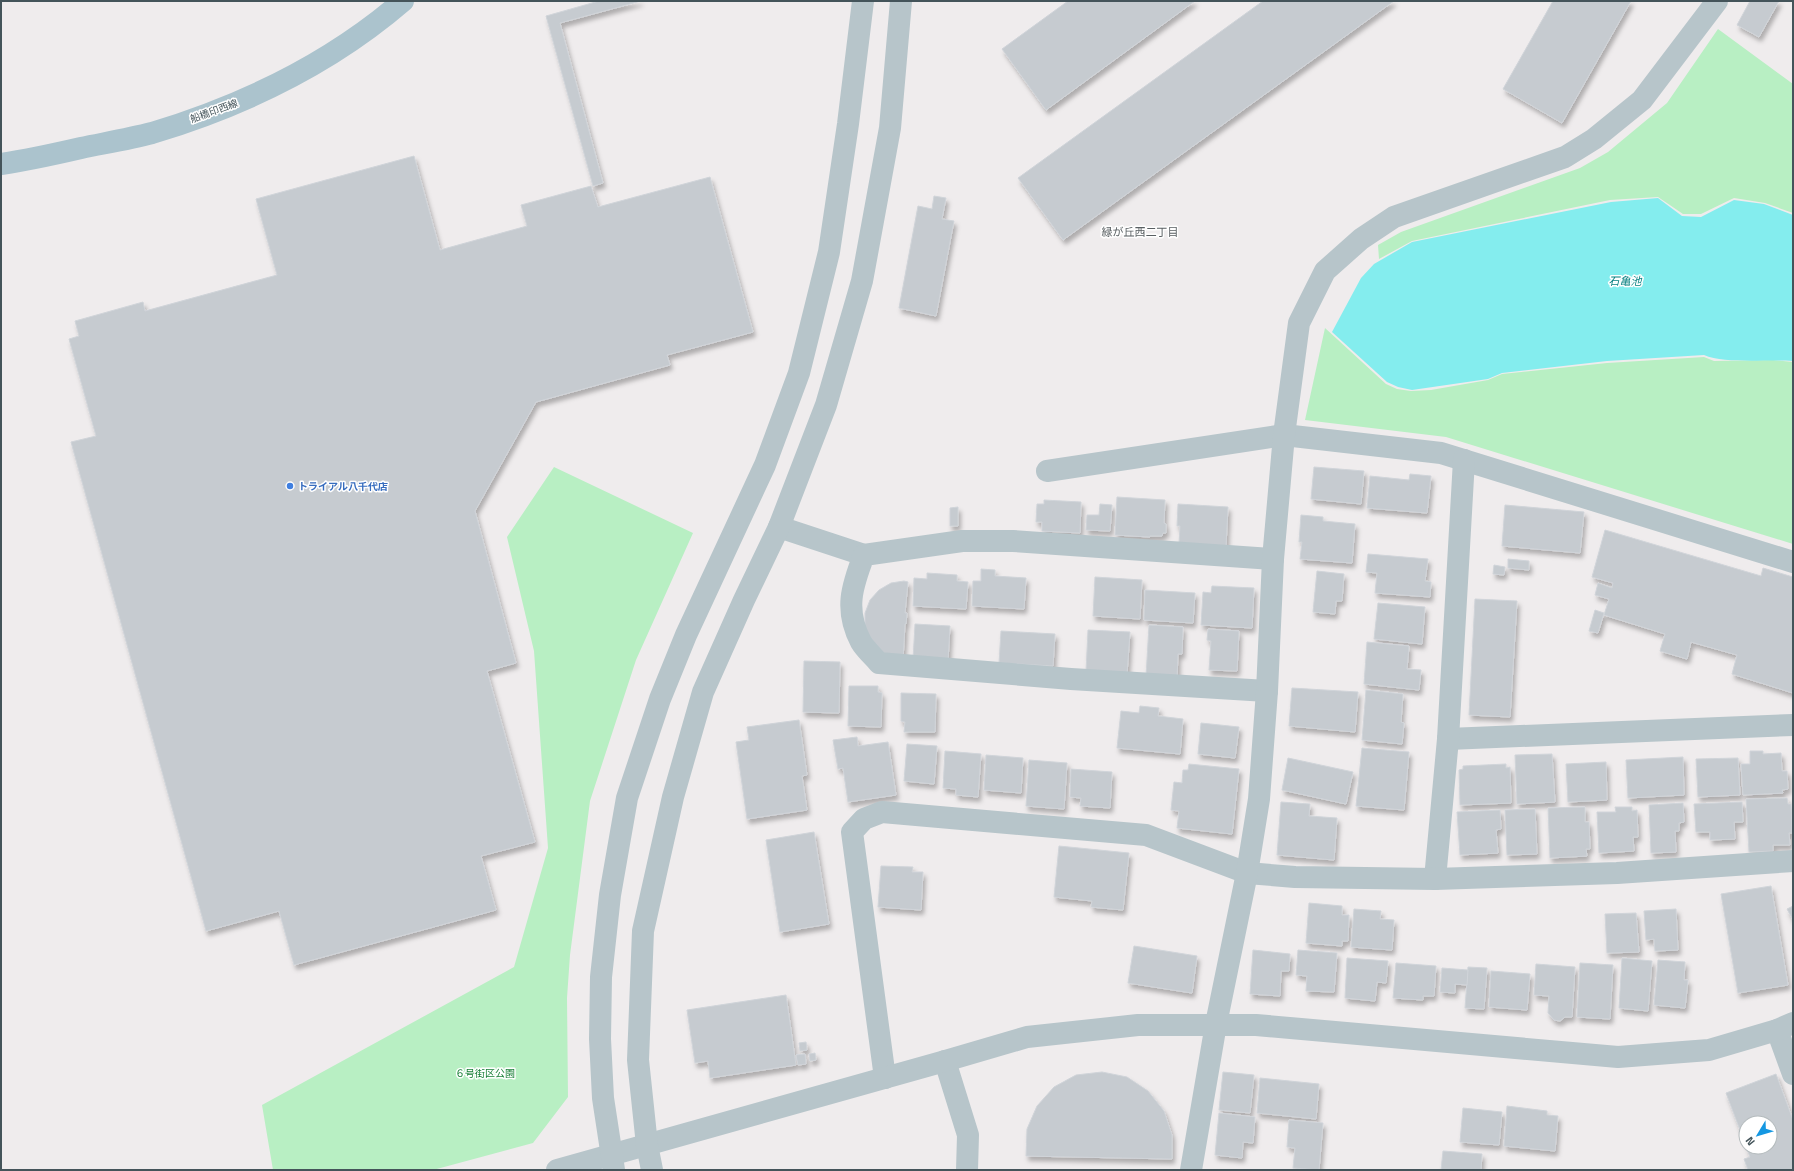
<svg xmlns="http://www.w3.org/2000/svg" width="1794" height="1171" viewBox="0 0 1794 1171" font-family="'Titillium Web','Noto Sans JP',sans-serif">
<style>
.green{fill:#b8efc3}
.water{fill:#84edee}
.building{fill:#c6cbd0;stroke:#d0d4d9;filter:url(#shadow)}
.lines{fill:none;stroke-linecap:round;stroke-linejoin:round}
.minor{stroke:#b7c5ca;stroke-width:22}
.tertiary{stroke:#b7c5ca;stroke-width:22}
.primary{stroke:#abc3cd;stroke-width:22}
.shop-dot{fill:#3f7fe0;stroke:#fff;stroke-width:1.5}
.labels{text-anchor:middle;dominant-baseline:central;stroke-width:3;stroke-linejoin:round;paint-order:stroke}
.street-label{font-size:10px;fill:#44545a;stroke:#fff}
.shop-label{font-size:10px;font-weight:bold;fill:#366cbe;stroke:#fff;text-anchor:start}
.park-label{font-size:10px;fill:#147d33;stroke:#fff}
.neighbourhood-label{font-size:11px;fill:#595f62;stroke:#fff}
.water-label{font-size:11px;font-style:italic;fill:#0a8283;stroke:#fff}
</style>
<defs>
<filter id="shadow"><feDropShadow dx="2.5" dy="4.5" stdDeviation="2" flood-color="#0004"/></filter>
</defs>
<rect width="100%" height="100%" fill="#efeced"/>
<g class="green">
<path d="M1718,29L1793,84V213L1765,203L1734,198L1701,214H1683L1658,197L1610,200L1412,241L1379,259L1378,245L1401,232L1580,168L1608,152L1667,103Z"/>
<path d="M1325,328L1386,384L1397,389L1411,391L1431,390L1488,380L1502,374L1607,363L1704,357L1714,361L1773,360L1793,362V544L1446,437L1305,420Z"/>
<path d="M554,467L693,533L636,660L590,801L570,955L567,998L568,1097L533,1143L433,1170H273L262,1105L514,967L548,848L534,651L507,537Z"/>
</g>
<path class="water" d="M1658,198L1682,216L1701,217L1734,200L1764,204L1793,215V361C1768,359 1725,364 1704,355L1607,361L1502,373L1488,379L1412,390L1398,387L1387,382L1332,332L1361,278L1374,264L1412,242L1611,202Z"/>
<g class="building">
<path d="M599,1H641L560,23L603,183L593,186L546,16Z"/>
<path d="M1068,1H1195L1046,110L1002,49Z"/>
<path d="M1263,1H1394L1063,240L1018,178Z"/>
<path d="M1553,1H1631L1562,123L1503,89Z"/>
<path d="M1750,1H1779L1759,37L1737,25Z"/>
<path d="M414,156L440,250L527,226L521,205L591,186L598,207L710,177L753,332L667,355L670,365L536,402L475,511L516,663L487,671L535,842L481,856L496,910L294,965L279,911L206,931L71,442L96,436L69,339L79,336L75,321L143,302L145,311L277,275L256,199Z"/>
<path d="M934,196L946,198L942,219L954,221L936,316L899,308L918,206L932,209Z"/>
<path d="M1314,467L1364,471L1361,504L1311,499Z"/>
<path d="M1410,474L1431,476L1427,513L1367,508L1370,476L1409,480Z"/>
<path d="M1117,497L1165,500L1164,523L1166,524V533H1163L1162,536H1150V537L1115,535Z"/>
<path d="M1044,500L1081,502L1080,533L1042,531V522H1036L1037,504H1044Z"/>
<path d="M1100,504L1112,505L1110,531L1086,530L1087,515H1099Z"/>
<path d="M1178,504L1228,507L1226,546L1179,543L1180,526H1177Z"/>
<path d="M1505,505L1584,512L1580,553L1502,546Z"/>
<path d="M958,507V526H950V508Z"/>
<path d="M1301,515L1323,517V521L1355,524L1352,563L1300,559L1302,542H1299Z"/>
<path d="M1605,530L1761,576L1763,568L1793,577V693L1732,674L1737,655L1691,642L1687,659L1660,651L1665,634L1604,615L1609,599L1595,595L1598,583L1612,588L1613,583L1592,577Z"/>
<path d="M1368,554L1428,559L1425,581L1431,582L1430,597L1375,593L1377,573L1366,572Z"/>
<path d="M1508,559L1529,561V570L1508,568Z"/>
<path d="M1494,565L1505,567L1504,575L1493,574Z"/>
<path d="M981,569L995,570V576L1026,578L1024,609L972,606L973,581H981Z"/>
<path d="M1317,571L1344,574L1342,601H1336L1335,614L1313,612Z"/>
<path d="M927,573L957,575V581L968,582L966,609L913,606L914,578L927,579Z"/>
<path d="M1095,577L1142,580L1140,619L1093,616Z"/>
<path d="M904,581L908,582L905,613H907L906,624H905L903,660L887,656L869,639L865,626V613L870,600L879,590L891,583Z"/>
<path d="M1212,586L1254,588L1252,628L1201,625L1203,592L1211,593Z"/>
<path d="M1145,590L1195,593L1193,623L1144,620Z"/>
<path d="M1475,599L1517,601L1510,717L1469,715Z"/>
<path d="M1378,603L1425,607L1422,644L1374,639Z"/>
<path d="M1595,610L1604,613L1598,633L1589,631Z"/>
<path d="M915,624L950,626L948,661L913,659Z"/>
<path d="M1149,625L1183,627L1182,654H1178L1177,678L1146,676Z"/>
<path d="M1208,629L1239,631L1237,671L1209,670L1211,641L1207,640Z"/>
<path d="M1088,630L1130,632L1127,674L1086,671Z"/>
<path d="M1001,631L1055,634L1053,666L999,663Z"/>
<path d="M1367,642L1409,646L1407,669L1421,670L1419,690L1364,684Z"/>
<path d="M804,661L840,662L839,713L803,712Z"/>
<path d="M849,686H878V692L882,693L881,727L848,726Z"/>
<path d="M1292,688L1358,692L1355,732L1289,726Z"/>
<path d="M1366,690L1403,694L1401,722L1404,723L1402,744L1362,740Z"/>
<path d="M901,693L936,694L935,732H904L905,722L901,721Z"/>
<path d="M1140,706L1159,708L1158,716L1183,719L1180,754L1117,748L1121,711L1139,713Z"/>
<path d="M799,720L807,775L802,776L807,810L747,819L736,742L749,740L747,727Z"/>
<path d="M1201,723L1239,727L1235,758L1198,754Z"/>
<path d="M857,737L858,746L888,742L896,795L848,802L843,768L838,769L833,740Z"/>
<path d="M907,744L937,746L934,784L904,781Z"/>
<path d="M1362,748L1409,752L1404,810L1356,806Z"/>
<path d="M945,751L981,754L978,797L956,795V789L943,788Z"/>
<path d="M1750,751H1763V754L1781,753L1782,771H1787L1788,789L1782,790L1783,793L1743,795L1741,764H1750Z"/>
<path d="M1552,754L1555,802L1517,804L1515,755Z"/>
<path d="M986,755L1023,758L1021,793L984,790Z"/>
<path d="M1683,757L1684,795L1628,798L1626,760Z"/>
<path d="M1288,758L1353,772L1346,804L1282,790Z"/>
<path d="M1738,758L1740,795L1698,797L1696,759Z"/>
<path d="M1029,760L1067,763L1064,809L1026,806Z"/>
<path d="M1606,762L1607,800L1568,802L1566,764Z"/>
<path d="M1189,764L1239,769L1232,834L1177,828L1179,811L1171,810L1174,782L1182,783L1183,770H1188Z"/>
<path d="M1506,764V768L1510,767L1511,803L1460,805L1459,770L1463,769V766Z"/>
<path d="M1071,769L1112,772L1110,808L1080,806L1081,798L1070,797Z"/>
<path d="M1787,798L1788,804H1791L1792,833H1789L1790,845H1773V851L1749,852L1746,799Z"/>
<path d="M1281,802L1310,804L1309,816L1337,818L1334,860L1277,855Z"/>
<path d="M1742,802L1743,822H1734L1735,839L1710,840V832H1696L1694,804Z"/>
<path d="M1683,803L1684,822L1679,823V831H1675L1676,852L1651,853L1649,805Z"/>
<path d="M1585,807V822H1589L1590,849H1586L1587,856L1550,858L1548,808Z"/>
<path d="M1615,807H1632V811L1637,810L1638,837H1633L1634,851L1599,853L1597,812H1616Z"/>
<path d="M1535,809L1537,854L1507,855L1505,810Z"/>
<path d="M1500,810L1501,829L1496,830L1498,853L1460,855L1457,812Z"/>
<path d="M814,832L829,924L780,932L766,840Z"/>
<path d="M1059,846L1129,853L1123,910L1091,907L1092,901L1054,897Z"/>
<path d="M881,866L913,867L912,872H923L921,910L878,907Z"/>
<path d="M1771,886L1788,985L1738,993L1721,894Z"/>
<path d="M1309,903L1342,906V915H1349L1348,941H1342V946L1306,943Z"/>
<path d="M1793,906V920L1787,909Z"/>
<path d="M1354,909L1381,911L1380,919L1394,920L1392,950L1351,947Z"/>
<path d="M1676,909L1678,950L1655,951L1654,939L1646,940L1644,911Z"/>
<path d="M1636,913L1639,952L1607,953L1605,914Z"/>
<path d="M1134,946L1197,956L1192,993L1128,983Z"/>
<path d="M1253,950L1290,954L1289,971H1281L1280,996L1250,994Z"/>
<path d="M1298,950L1337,953L1334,992L1306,991L1307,976L1296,975Z"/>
<path d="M1347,958L1388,961L1386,983L1377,982L1375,1001L1345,998Z"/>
<path d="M1622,958L1652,961L1648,1011L1619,1008Z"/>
<path d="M1658,960L1685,962L1684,980H1688L1685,1008L1654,1005Z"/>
<path d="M1396,963L1436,966L1434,996H1423V1000L1393,998Z"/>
<path d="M1580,963L1613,965L1610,1019L1577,1017Z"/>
<path d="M1536,964L1575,967L1572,1017H1565L1560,1021L1554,1020L1548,1013L1549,996L1534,995Z"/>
<path d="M1468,967L1487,968L1484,1009L1465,1008Z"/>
<path d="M1442,968L1468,970L1467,985L1455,984V993L1440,992Z"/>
<path d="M1491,971L1530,974L1527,1010L1489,1007Z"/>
<path d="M786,995L796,1065L710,1078L708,1061L695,1063L687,1010Z"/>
<path d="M806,1042L807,1050L800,1051L799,1043Z"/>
<path d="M815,1053L816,1060L810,1061L809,1054Z"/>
<path d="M805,1054L806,1064L798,1065L796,1055Z"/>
<path d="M1102,1072L1127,1077L1148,1091L1164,1111L1172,1135V1159L1026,1156L1027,1129L1037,1106L1054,1087L1076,1075Z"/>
<path d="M1223,1072L1254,1075L1250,1113L1219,1110Z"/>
<path d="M1776,1074L1793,1120V1170H1748L1744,1159L1750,1157L1746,1147H1770V1123H1746V1146L1726,1093Z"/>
<path d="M1260,1078L1319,1084L1316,1119L1257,1113Z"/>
<path d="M1507,1106L1547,1111V1115L1558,1116L1555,1151L1504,1146Z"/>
<path d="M1463,1108L1502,1112L1499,1145L1460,1142Z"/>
<path d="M1219,1113L1255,1117L1253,1143L1243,1142L1242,1158L1215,1155Z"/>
<path d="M1289,1120L1323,1123L1319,1170L1293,1168L1295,1148L1287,1147Z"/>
<path d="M1443,1151L1482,1154L1481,1170H1441Z"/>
</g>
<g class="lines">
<g class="minor">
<path d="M1047,471L1284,435L1441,453L1793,562"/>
<path d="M779,527L864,555"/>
<path d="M1267,691L1071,679L879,663C873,656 865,649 861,642C844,610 852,586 864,555L962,541H1013L1273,559"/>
<path d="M1448,739L1793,725"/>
<path d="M1435,879L1448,739L1464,460"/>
<path d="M1777,1030L1793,1074"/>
<path d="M945,1061L968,1135L967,1170"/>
<path d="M885,1078L852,832L864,819L882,812L1146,835L1247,873L1295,877L1435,879L1617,873L1793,861"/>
<path d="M1191,1170L1216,1024L1247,873L1259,799L1267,691L1273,559L1284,435L1299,323L1325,271L1361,239L1394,217L1565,157L1594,139L1642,100L1717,1"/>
</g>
<g class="tertiary">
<path d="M557,1170L945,1061L1027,1037L1138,1025H1256L1618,1057L1709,1050L1777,1030L1793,1023"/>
<path d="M614,1170L603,1098L600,1039L601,977L610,895L627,798L660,699L686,635L765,465L799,373L829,252L848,124L863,1"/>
<path d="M652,1170L647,1145L638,1060L643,931L673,797L703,692L744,600L779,527L826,405L862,281L890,128L901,1"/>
</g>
<path class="primary" d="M1,164C28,160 55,154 81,148C105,143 129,139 152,133C245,105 330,64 403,1"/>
</g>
<circle class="shop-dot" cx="290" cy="486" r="4"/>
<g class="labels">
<g class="street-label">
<text transform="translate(214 111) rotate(-20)">船橋印西線</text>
</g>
<g class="shop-label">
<text x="298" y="486">トライアル八千代店</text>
</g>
<g class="park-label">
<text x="485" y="1073">６号街区公園</text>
</g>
<g class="neighbourhood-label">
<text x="1140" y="232">緑が丘西二丁目</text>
</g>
<g class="water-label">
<text x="1625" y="281">石亀池</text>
</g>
</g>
<rect width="1794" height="1171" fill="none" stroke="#44545a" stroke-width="4"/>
<g transform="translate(1758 1135) rotate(232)"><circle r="19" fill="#ffffff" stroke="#b4bbbd"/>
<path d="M0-3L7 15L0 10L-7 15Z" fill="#1497e2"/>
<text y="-6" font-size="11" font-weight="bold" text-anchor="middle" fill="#44545a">N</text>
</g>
</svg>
